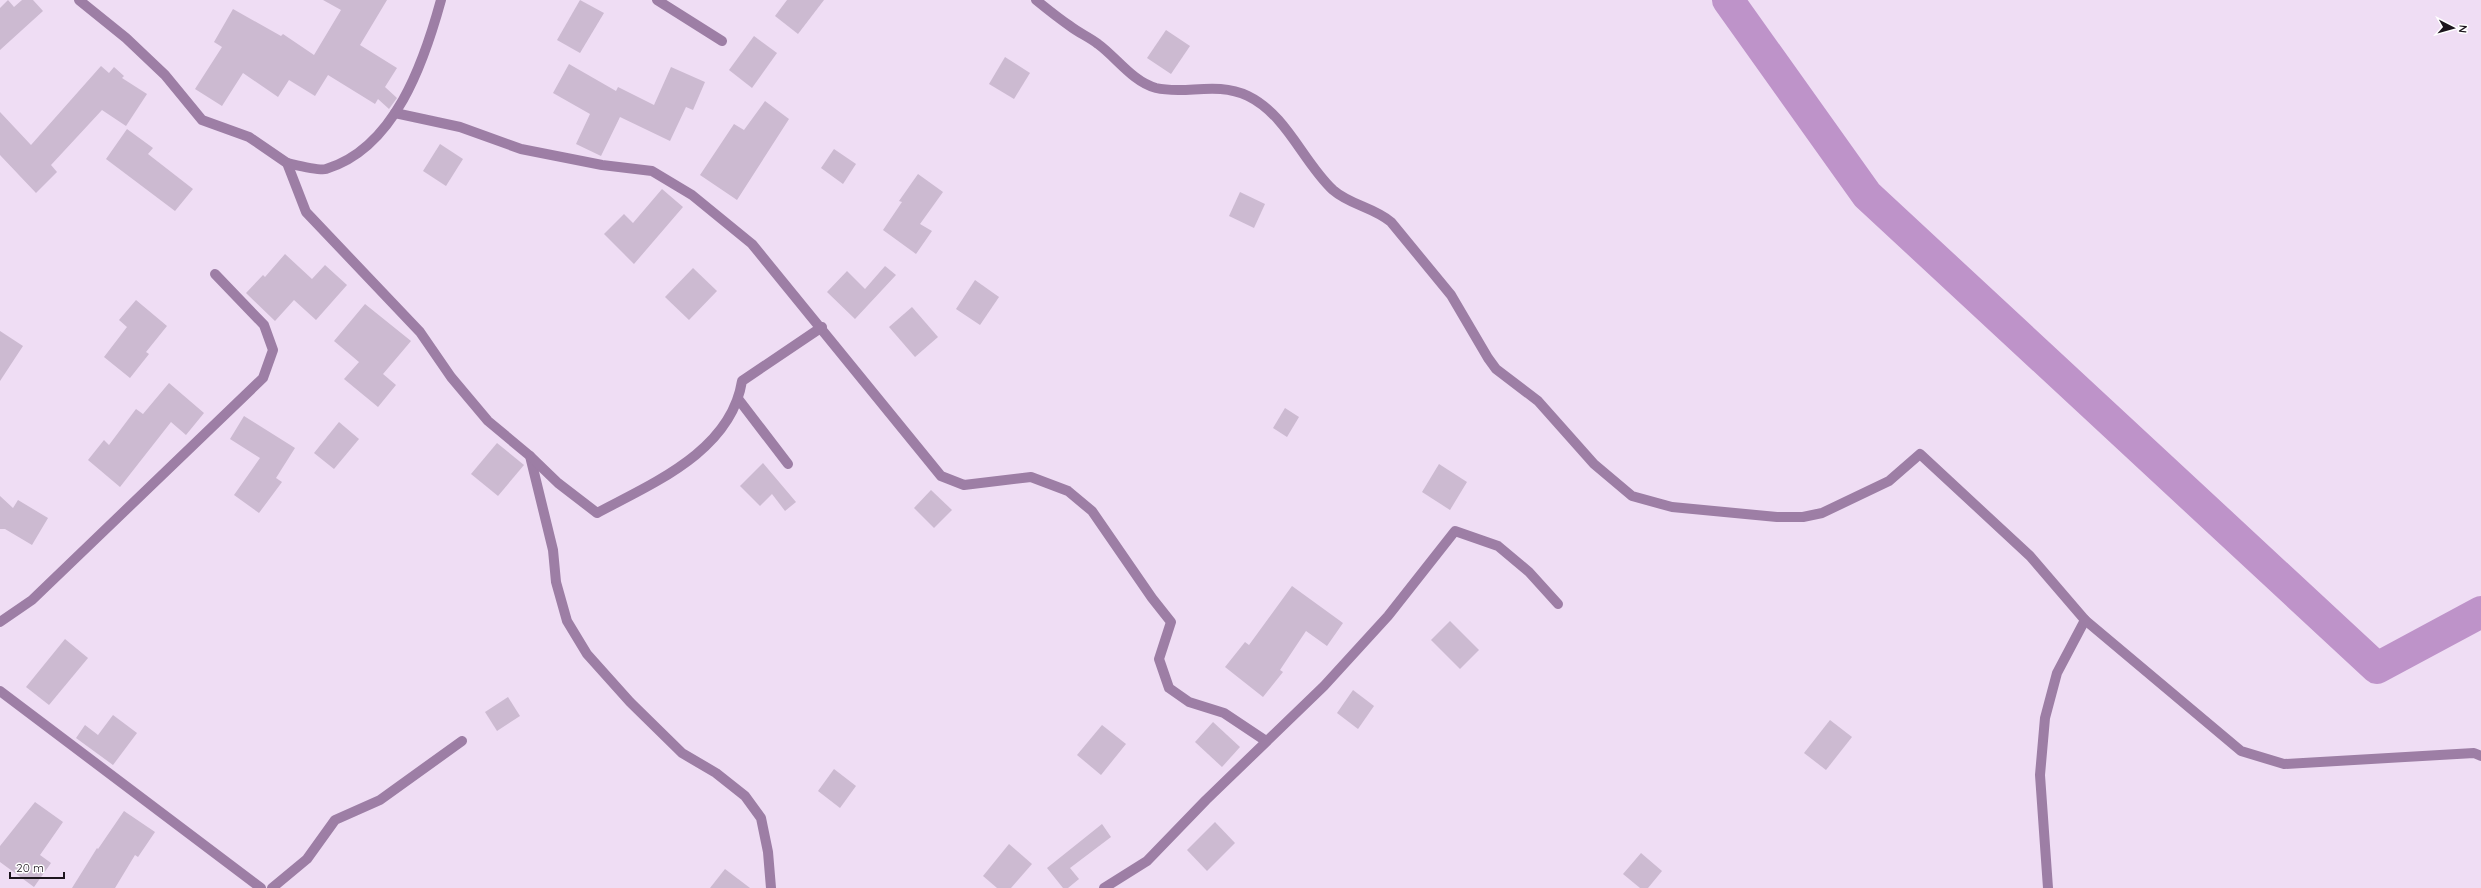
<svg xmlns="http://www.w3.org/2000/svg" width="2481" height="888" viewBox="0 0 2481 888" font-family="Quicksand,sans-serif">
<style>
.lines{fill:none;stroke-linecap:round;stroke-linejoin:round}
.river{stroke:#be93c9;stroke-width:32}
.building{fill:#ccbad1}
.minor{stroke:#9d7ea5;stroke-width:10}
</style>
<rect width="100%" height="100%" fill="#efddf4"/>
<g class="lines">
<path class="river" d="M1728,0L1867,195L2377,668L2481,612"/>
</g>
<g class="building">
<path d="M8,0L14,7L22,0H33L43,11L0,50V8Z"/>
<path d="M323,0H387L360,45L397,68L385,87L397,98L389,109L378,99L375,104L328,75L315,96L289,80L278,97L243,73L222,106L195,89L222,47L214,42L233,9L281,36L283,34L314,55L341,10Z"/>
<path d="M580,0L604,13L580,53L557,40Z"/>
<path d="M787,0H824L798,34L775,16Z"/>
<path d="M1166,30L1190,46L1171,74L1147,58Z"/>
<path d="M754,36L777,53L752,88L729,70Z"/>
<path d="M1005,57L1030,73L1014,99L989,84Z"/>
<path d="M569,64L616,91L618,87L654,105L671,67L705,82L693,110L686,107L670,141L620,117L601,156L576,144L590,114L553,93Z"/>
<path d="M101,66L109,73L114,67L124,76L122,78L147,94L126,126L102,110L51,165L57,172L36,193L0,155V112L31,145Z"/>
<path d="M765,101L789,119L737,200L700,175L734,124L744,130Z"/>
<path d="M127,129L153,148L148,154L193,189L175,211L106,159Z"/>
<path d="M440,144L463,159L446,186L423,171Z"/>
<path d="M834,149L856,164L843,184L821,168Z"/>
<path d="M918,174L943,192L920,224L932,231L916,254L883,230L902,202L899,201Z"/>
<path d="M662,189L683,207L634,264L604,234L624,214L633,223Z"/>
<path d="M1240,192L1265,204L1254,228L1229,216Z"/>
<path d="M285,254L312,279L325,265L347,285L316,320L294,300L275,321L246,293L263,275L265,277Z"/>
<path d="M885,266L896,275L855,319L827,292L847,271L865,289Z"/>
<path d="M693,268L717,291L689,320L665,297Z"/>
<path d="M975,280L999,297L980,325L956,309Z"/>
<path d="M136,300L167,326L146,352L149,354L130,378L104,357L127,327L119,320Z"/>
<path d="M365,304L411,341L383,374L396,385L378,407L344,379L359,362L334,341Z"/>
<path d="M912,307L938,337L915,357L889,327Z"/>
<path d="M0,331L23,346L0,381Z"/>
<path d="M169,383L204,413L186,435L171,422L120,487L88,460L104,440L109,445L136,409L143,414Z"/>
<path d="M1285,408L1299,417L1287,437L1273,428Z"/>
<path d="M244,416L295,448L276,478L282,482L259,513L234,495L260,458L230,439Z"/>
<path d="M339,422L359,439L334,469L314,453Z"/>
<path d="M497,443L524,465L498,496L471,474Z"/>
<path d="M763,463L796,502L785,511L772,494L760,506L740,486Z"/>
<path d="M1439,464L1467,482L1450,510L1422,492Z"/>
<path d="M931,490L952,510L934,528L914,508Z"/>
<path d="M0,496L13,508L18,500L48,518L32,545L5,529H0Z"/>
<path d="M1292,586L1343,623L1327,646L1306,631L1280,670L1283,672L1263,697L1225,667L1245,642L1249,645Z"/>
<path d="M1450,621L1479,650L1460,669L1431,640Z"/>
<path d="M65,639L88,658L49,705L26,687Z"/>
<path d="M1353,690L1374,706L1358,729L1337,713Z"/>
<path d="M508,697L520,716L497,731L485,712Z"/>
<path d="M113,715L137,733L113,765L76,738L85,725L98,735Z"/>
<path d="M1830,720L1852,737L1826,770L1804,753Z"/>
<path d="M1213,722L1240,747L1222,767L1195,742Z"/>
<path d="M1102,725L1126,744L1101,775L1077,755Z"/>
<path d="M834,769L856,786L840,808L818,791Z"/>
<path d="M35,802L63,822L40,855L51,863L34,887L0,862V846Z"/>
<path d="M124,811L155,832L138,857L135,855L115,888H72L97,848L98,849Z"/>
<path d="M1215,822L1235,843L1207,871L1187,850Z"/>
<path d="M1102,824L1111,837L1070,868L1079,879L1068,888H1063L1047,868Z"/>
<path d="M1009,844L1032,864L1011,888H997L983,876Z"/>
<path d="M1641,853L1662,871L1648,888H1640L1623,874Z"/>
<path d="M725,869L750,888H710Z"/>
</g>
<g class="lines">
<g class="minor">
<path d="M79,0L126,38L165,75L202,120L249,137L287,163L306,212L420,332L451,377L488,421L530,456L553,550L556,582L567,621L587,654L630,702L682,753L716,773L745,796L761,818L768,852L771,888"/>
<path d="M657,0L722,41"/>
<path d="M1036,0C1047,9 1058,18 1070,26C1079,33 1089,37 1098,44C1116,57 1133,82 1156,88C1186,95 1216,81 1248,96C1287,115 1303,162 1333,190C1350,205 1373,207 1391,222L1451,295L1488,358L1496,369L1538,401L1594,464L1632,496L1672,507L1777,517H1803L1822,513L1889,481L1920,454L2030,556L2085,620L2241,751L2284,764L2474,753L2481,756"/>
<path d="M395,113L460,127L521,149L602,165L652,171L692,195L752,244L941,476L964,485L1031,477L1068,491L1092,511L1152,598L1171,622L1159,659L1169,688L1189,702L1224,713L1266,741"/>
<path d="M287,163C296,165 319,171 326,169C395,148 424,62 441,0"/>
<path d="M739,400L788,464"/>
<path d="M530,456L558,483L597,513C653,483 731,451 742,381L822,327"/>
<path d="M0,622L32,600L263,378L273,350L264,325L215,274"/>
<path d="M0,691L261,888"/>
<path d="M272,888L307,859L335,820L380,800L462,741"/>
<path d="M1104,888L1147,861L1206,800L1324,686L1388,616L1455,531L1498,546L1529,572L1558,604"/>
<path d="M2048,888L2040,775L2045,718L2057,673L2085,620"/>
</g>
</g>
<g transform="translate(2453 28) rotate(96)" stroke="#ffffff" stroke-width="3" paint-order="stroke">
<path d="M0-3L7 15L0 10L-7 15Z" fill="#1c151d"/>
<text y="-6" font-size="11" font-weight="bold" text-anchor="middle" fill="#1c151d">N</text>
</g>
<path d="M10 872v6h54v-6" fill="none" stroke="#1c151d" stroke-width="2"/>
<text x="16" y="872" font-size="12" fill="#1c151d" stroke="#ffffff" stroke-width="3" paint-order="stroke">20 m</text>
</svg>
